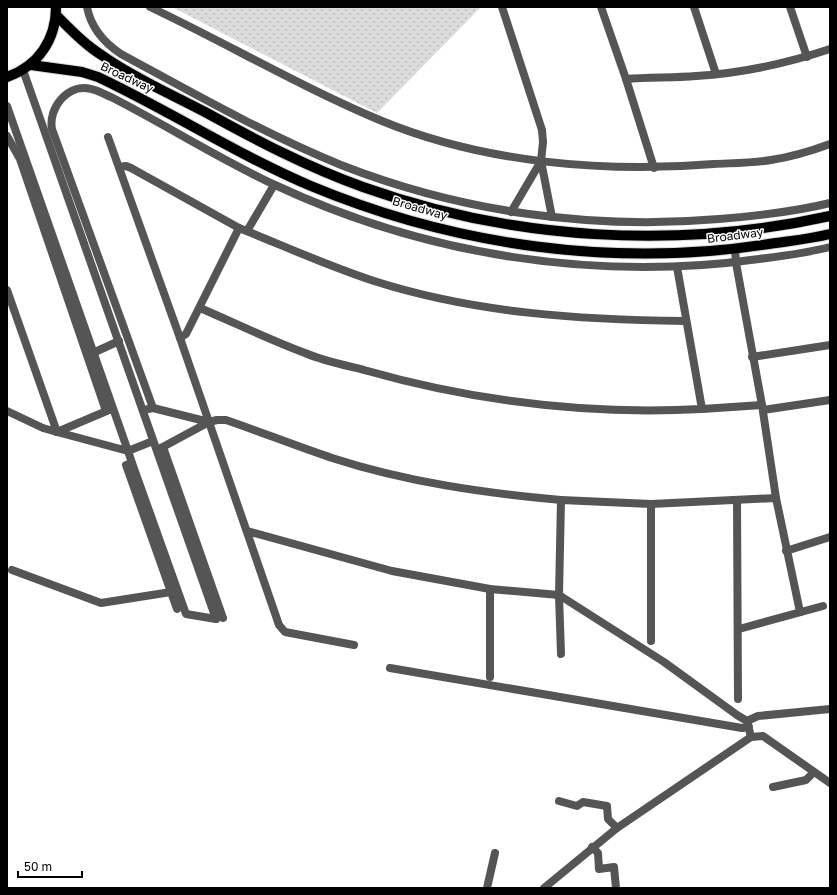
<svg xmlns="http://www.w3.org/2000/svg" width="837" height="895" viewBox="0 0 837 895" font-family="'Golos Text',sans-serif">
<style>
.park{fill:url(#park-dots)}
.lines{fill:none;stroke-linecap:round;stroke-linejoin:round}
.primary-casing{stroke:#dbdbdb;stroke-width:12}
.minor{stroke:#555;stroke-width:8}
.primary{stroke:#000;stroke-width:10}
.labels{text-anchor:middle;dominant-baseline:central;stroke-width:3;stroke-linejoin:round;paint-order:stroke}
.street-label{font-size:12px;fill:#000;stroke:#fff}
</style>
<defs>
<pattern id="park-dots" width="8" height="8" patternUnits="userSpaceOnUse"><rect width="8" height="8" fill="#dcdcdc"/><path d="M2 2h.1M6 6h.1" fill="none" stroke="#bbb" stroke-width="1.8" stroke-linecap="round"/></pattern>
</defs>
<rect width="100%" height="100%" fill="#fff"/>
<path class="park" d="M172,7H481L377,113Z"/>
<g class="lines">
<g class="primary-casing">
<g id="primary">
<path d="M56,15C71,30 85,45 103,56C134,78 171,94 205,112C256,140 307,167 363,187C511,240 677,250 830,216"/>
<path d="M31,65L82,72L98,77C170,111 238,155 311,186C455,246 615,268 769,244C789,241 810,239 830,234"/>
<path d="M7,77C38,66 56,40 56,7"/>
</g>
</g>
<g class="minor">
<path d="M87,7C91,28 103,42 121,54C193,93 265,134 341,165C461,212 591,230 719,219C756,216 794,212 830,203"/>
<path d="M150,7C228,44 303,88 382,121C484,163 605,173 714,164C733,163 752,163 771,160C791,157 811,151 830,144"/>
<path d="M502,7L542,130L543,142L541,161L552,217"/>
<path d="M601,7L626,79L654,168"/>
<path d="M694,7L716,74"/>
<path d="M790,7L807,57"/>
<path d="M23,70L216,619"/>
<path d="M626,79C649,77 673,78 696,76C743,73 785,64 830,49"/>
<path d="M7,106L128,451L57,432"/>
<path d="M7,136L20,159L106,411"/>
<path d="M108,137L180,338L279,625L285,632L354,645"/>
<path d="M119,167L126,166L131,168L239,228"/>
<path d="M511,212L541,161"/>
<path d="M247,231L274,185"/>
<path d="M735,249L736,263L762,405L776,498L800,612"/>
<path d="M7,290L57,432L43,428L7,411"/>
<path d="M200,308C235,323 270,340 305,353C324,361 344,365 364,370C473,401 588,415 702,409L677,267"/>
<path d="M180,338L186,334L239,228C284,246 328,266 374,281C474,313 581,320 685,321"/>
<path d="M95,352L119,341"/>
<path d="M752,357L830,345"/>
<path d="M153,408L52,129C48,108 68,83 91,89C97,90 104,94 111,97C166,125 219,159 275,185C425,255 595,282 759,259C783,256 807,253 830,247"/>
<path d="M148,409L153,408L209,422L159,449"/>
<path d="M702,409L762,405"/>
<path d="M763,410L830,400"/>
<path d="M209,422L217,420H226C261,432 296,446 332,458C406,482 484,493 561,500"/>
<path d="M57,432L109,410"/>
<path d="M153,441L128,451L132,463L186,614L216,619"/>
<path d="M163,447L223,618"/>
<path d="M132,463L126,465L177,609"/>
<path d="M737,501L738,699"/>
<path d="M651,504V641"/>
<path d="M247,531L392,571L490,589L559,595L664,662L737,715L747,721L751,737"/>
<path d="M786,551L830,537"/>
<path d="M12,570L101,603L171,592"/>
<path d="M739,629L823,606"/>
<path d="M561,654L559,595L561,500L651,504L776,498"/>
<path d="M390,668L742,728L749,727"/>
<path d="M490,677V589"/>
<path d="M747,721L758,716L830,709"/>
<path d="M773,787L806,780L814,772"/>
<path d="M559,801L577,806L583,802L607,806L608,819L617,828"/>
<path d="M592,847L598,853L599,869L614,867L616,888"/>
<path d="M487,888L495,853"/>
<path d="M544,888L617,828L751,737L763,736L830,783"/>
</g>
<use href="#primary" class="primary"/>
</g>
<g class="labels">
<g class="street-label">
<text transform="translate(127 77) rotate(25)">Broadway</text>
<text transform="translate(420 208) rotate(16)">Broadway</text>
<text transform="translate(735 235) rotate(-7)">Broadway</text>
</g>
</g>
<rect width="837" height="895" fill="none" stroke="#000000" stroke-width="16"/>
<path d="M18 871v6h64v-6" fill="none" stroke="#000000" stroke-width="2"/>
<text x="24" y="871" font-size="12" fill="#000000" stroke="#ffffff" stroke-width="3" paint-order="stroke">50 m</text>
</svg>
